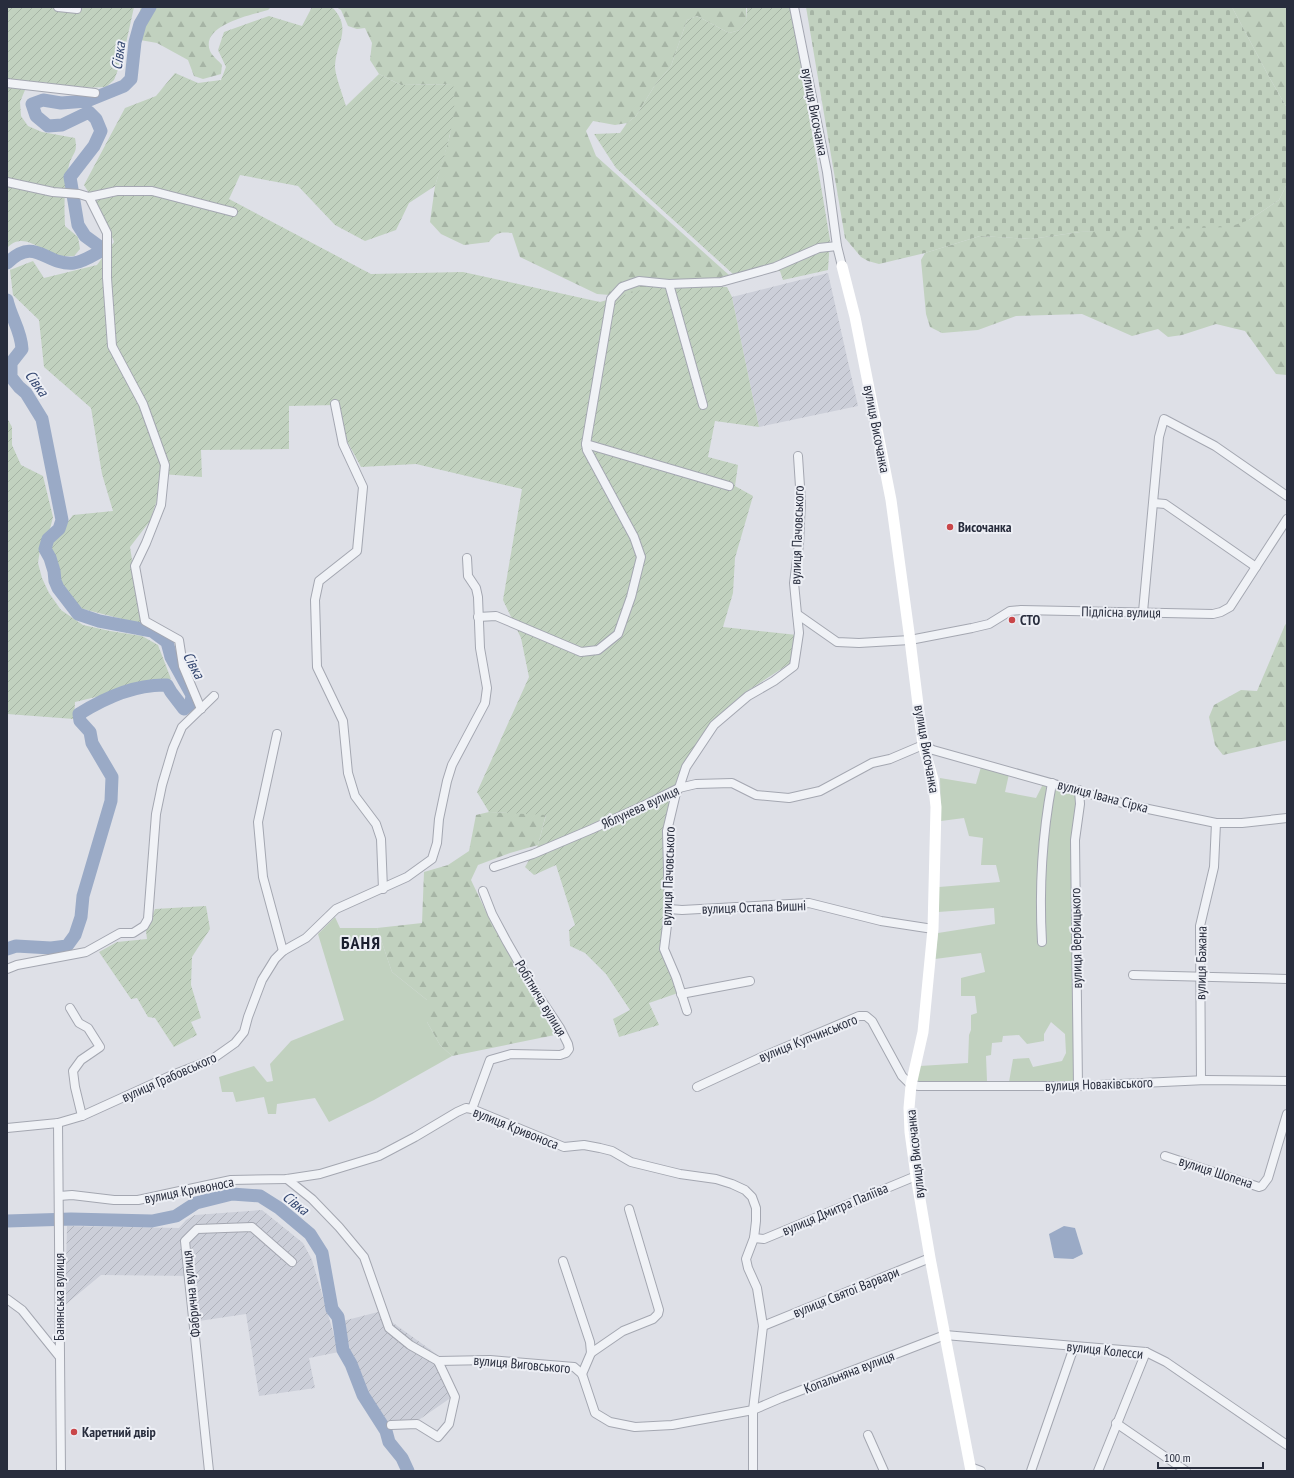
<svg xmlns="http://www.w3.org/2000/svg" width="1294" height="1478" viewBox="0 0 1294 1478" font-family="'PT Sans Narrow',sans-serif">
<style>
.industrial{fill:url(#industrial-furrows)}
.grass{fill:#c1d1bf}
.forest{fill:url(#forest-firs)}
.cemetery{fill:url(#cemetery-stones)}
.garden{fill:url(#garden-furrows)}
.water{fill:#9aaac6}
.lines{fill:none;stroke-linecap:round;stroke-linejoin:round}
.river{stroke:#9aaac6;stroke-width:13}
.street-casing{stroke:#a4a7b1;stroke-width:10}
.street{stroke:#f0f2f6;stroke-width:8}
.secondary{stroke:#fff;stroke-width:11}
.poi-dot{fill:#c94649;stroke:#edeff5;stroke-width:1.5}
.labels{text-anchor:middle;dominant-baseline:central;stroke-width:4;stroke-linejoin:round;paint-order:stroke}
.street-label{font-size:14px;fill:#282d3d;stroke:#edeff5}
.poi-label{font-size:14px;font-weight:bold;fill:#282d3d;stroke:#edeff5;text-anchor:start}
.water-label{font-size:15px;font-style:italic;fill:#334670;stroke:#edeff5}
.district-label{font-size:18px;font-weight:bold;letter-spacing:1px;fill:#1a1e2e;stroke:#edeff5}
</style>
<defs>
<pattern id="industrial-furrows" width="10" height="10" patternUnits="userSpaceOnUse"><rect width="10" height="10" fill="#cccfd9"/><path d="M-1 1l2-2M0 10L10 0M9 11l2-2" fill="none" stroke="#afb2bb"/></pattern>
<pattern id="forest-firs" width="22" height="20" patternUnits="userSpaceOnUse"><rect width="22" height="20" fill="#c1d1bf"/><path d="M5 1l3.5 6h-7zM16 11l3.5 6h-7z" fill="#a6b4a5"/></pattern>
<pattern id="cemetery-stones" width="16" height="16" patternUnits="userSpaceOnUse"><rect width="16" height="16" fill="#c1d1bf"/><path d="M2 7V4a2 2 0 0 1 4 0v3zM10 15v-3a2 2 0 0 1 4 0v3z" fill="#a6b4a5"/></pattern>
<pattern id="garden-furrows" width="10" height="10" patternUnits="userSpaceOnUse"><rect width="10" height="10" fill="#c1d1bf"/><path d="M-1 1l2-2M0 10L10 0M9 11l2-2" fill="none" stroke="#a6b4a5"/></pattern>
</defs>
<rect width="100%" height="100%" fill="#dee0e7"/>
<g class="industrial">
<path d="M828,273L858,406L759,427L732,297Z"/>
<path d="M262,1210L303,1243L312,1260L339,1352L309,1358L315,1388L259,1396L246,1314L199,1321L193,1276L101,1275L65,1305L67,1226L179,1228L186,1220L195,1215Z"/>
<path d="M378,1312L439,1356L452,1397L420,1419L388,1423L367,1392L353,1361L343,1321Z"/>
</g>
<g class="grass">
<path d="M981,767L1009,774L1005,792L1036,798L1043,784L1077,793L1082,1083L1009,1082L1013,1059L1029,1058L1033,1067L1062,1061L1066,1053L1065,1034L1051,1022L1044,1034V1041L1027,1044L1019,1035L1003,1036L1002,1042L992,1043L991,1055L986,1056L987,1081L917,1082L920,1066L968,1063L969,1035L971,1030V1015L977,1013L975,996H961V978L985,972L981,953L935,959L938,933L995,924L994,908L938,912L939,887L1000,882L996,865H981L983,838L969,836L964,818L941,821L940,778L976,784Z"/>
<path d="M335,917L340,928H377L392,972L427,1000V1022L440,1045L452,1056L374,1100L329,1122L315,1098L277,1104L276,1114H268L264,1097L236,1102L233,1092H222L219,1077L254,1066L267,1082L273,1081L270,1064L291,1041L344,1020L318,934Z"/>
</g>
<g class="forest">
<path d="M141,7H271L268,10C251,15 200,25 210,51C212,56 219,61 222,65L221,74L203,79L194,76L188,60L157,43L140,40L134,33Z"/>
<path d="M336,7L746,8L747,20L740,30L729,33L697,16L687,20L671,66L655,85L636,116L627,123L615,125L593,121L586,131L596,156L729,275L710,280L623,296L597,294L520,257L512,233C500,232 497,232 489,242L464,245L441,234L430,222L435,186L450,135L453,84L401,85L379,74L370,60L372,43L365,28L357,29L348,26L341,10Z"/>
<path d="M1232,7H1287V108L1268,75Z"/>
<path d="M1287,184V375L1276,374L1245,331L1216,324L1182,335L1168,337L1158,329L1132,336L1082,314L1016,316L978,330L942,333L930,327L926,314L921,260L925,253L980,236L1031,239L1080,232L1249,220L1279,200Z"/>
<path d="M1287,623V740L1223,755L1215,745L1209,717L1214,705L1241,690L1257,691L1285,625Z"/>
<path d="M489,812L546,814L538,845L510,853L478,865L471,880L490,920L555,1035L452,1056L440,1045L427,1022V1000L392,972L377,928L422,923L424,872L448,865L469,851L476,815Z"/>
</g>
<path class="cemetery" d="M806,7H1232L1268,75L1287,108V184L1279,200L1249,220L1229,227L1080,232L1031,239L980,236L925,253L879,264L868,261L861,257L845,238Z"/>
<g class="garden">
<path d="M7,7H134L123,57L114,80L106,87L81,88L41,82L25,90L20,102L21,116L28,126L42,132L75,138C78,154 73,151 69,165C64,185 64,206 65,226L78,237L80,249L74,256C69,256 63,257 59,256C41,252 24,230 7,248Z"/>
<path d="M312,7H332C353,29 336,42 335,66C335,75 343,96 346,106L379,74L401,85L453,84C459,115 444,157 435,186L409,203L396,230L365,241L335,225L298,186L240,175L229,199L371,274L463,272L600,302L668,282L727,287L732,297L759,427L715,421L708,457L738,465L735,486L753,496L735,558L733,593L723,627L797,635L792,662L749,690L713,724L677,783L667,810L665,905L661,950L678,993L649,1003L659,1025L619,1037L613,1019L630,1010L606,974L585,953L570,946L569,930L575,925L556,865L534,875L525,867L538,845L546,815L489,812L477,792L529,677L521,638L503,600L522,489L416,464L361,467L347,441L339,408L337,405L289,406V449L201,450L202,477L161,474L159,494L150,521L130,547L142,624L79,608L59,579L50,545L73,515L113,511L102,474L91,408L44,367L39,320L13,295L10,270L33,261L44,278L97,265L114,242L106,221L84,185L125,108L156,96L175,73L198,83L221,80L226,67L218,50L224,32L269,16L302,26Z"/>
<path d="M747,7H791L830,240L828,270L783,280L780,271L733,274L616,168L594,134L620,133L627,123L636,116L655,85L671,66L687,20L697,16L729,33L740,30L747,20Z"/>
<path d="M7,418L12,427V445L21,465L43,476L53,517L50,529L41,543L38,563L42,578L49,593L61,610L83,625L110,631L142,636L158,645L171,679L75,702L74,719L7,714Z"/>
<path d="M206,906L210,929L192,957L191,985L201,1018L191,1022L197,1035L174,1047L155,1018L148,1017L137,998L131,999L99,952L117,942L147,939L146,931L155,909Z"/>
</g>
<path class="water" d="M1064,1226L1075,1228L1083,1254L1073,1259L1054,1258L1049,1234Z"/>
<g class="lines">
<g class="river">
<path d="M7,263C36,235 45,266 74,263C82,262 92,256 99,252L100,247L85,236L78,225L70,177L94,146L101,131L96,119L89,112L62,125L48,126L36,116L32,104L43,100L61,103L87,101L124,86L131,79L135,42L140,24L150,7"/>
<path d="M7,300C11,318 21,330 22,349L11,363V377L19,387L26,393L42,419L62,520L59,529L48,539L45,549L50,558L54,571L55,581L58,588L78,614L99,621L152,631L167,642L171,657L192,695L191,703L184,709L171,692L167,685C135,684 106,697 79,714L80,721L90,732L92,743L112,777L111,801L83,896L81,917L75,935L67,946L51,948L16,946L7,949"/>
<path d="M7,1221L71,1219L152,1221L176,1216L196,1203L232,1194L260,1196L279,1208L310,1234L322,1253L332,1309L338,1317L343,1350L351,1364L363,1395L386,1431L389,1442L402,1458L408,1471"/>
</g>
<g class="street-casing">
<g id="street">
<path d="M58,7L77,9"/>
<path d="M794,7L827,172L837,246L842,266"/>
<path d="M7,83L95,93"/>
<path d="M7,182L53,192L79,194L89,197L117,191H152L233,212"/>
<path d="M89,197L107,233V278L112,346L143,404L165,465L161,505L146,543L135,566L145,621L179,640L183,666L201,709"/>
<path d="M669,284L703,405"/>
<path d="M335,404L343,444L363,487L357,551L319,581L315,600L317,667L343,721L348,773L355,796L376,824L381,839L383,889"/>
<path d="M586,444L729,486"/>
<path d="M798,456L801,502L799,544L794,583L797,614L837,642L859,643L910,640L972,628L989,624L1010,611L1021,610L1213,614L1221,612L1230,607L1287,519"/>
<path d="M1154,503L1165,504L1256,567"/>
<path d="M1143,612L1159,437L1164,419L1215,446L1287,496"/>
<path d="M478,617L496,616L581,652L598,650L618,634L631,597L641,557L634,537L587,450L586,444L611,299L622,287L639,281L669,284L721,282L775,267L819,248L837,246"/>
<path d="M277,734L258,822L263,877L283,951"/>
<path d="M494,867L533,854L592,829L647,804L679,788L696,784L732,783L756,795L789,798L820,791L872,763L890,759L923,745L933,750L1129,805L1216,823H1242L1287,818"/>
<path d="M669,909L682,910L809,903L881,921L933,929"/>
<path d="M1042,942C1039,888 1042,836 1052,783"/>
<path d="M7,969L17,965L86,952L120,933H133L144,926L148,919L156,814L162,785L173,748L182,727L214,696"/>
<path d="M1133,975L1287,979"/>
<path d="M681,994L750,981"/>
<path d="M70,1008L79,1023L88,1028L100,1047L81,1060L73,1071L75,1087L82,1116"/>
<path d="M687,1011L676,977L664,949L669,909L667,831L676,793L679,788L686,767L714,725L748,696L774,681L794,666L799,633L797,614"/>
<path d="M1201,1080L1200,926L1214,867L1216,823"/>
<path d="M1078,1086L1075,840L1080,804L1079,790"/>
<path d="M697,1087L764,1056L859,1016H866L872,1021L902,1076L911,1085L919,1086H1078L1206,1080L1287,1081"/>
<path d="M472,1109L490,1060L511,1054L560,1055L566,1053L569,1049L568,1044L560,1028L534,989L507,942L492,914L483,891"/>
<path d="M58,1123L61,1471"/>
<path d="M7,1128L58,1123L82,1116L170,1076L211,1060L235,1043L244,1032L248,1017L262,980L275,959L283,951L306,938L336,909L407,877L432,859L437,843L439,819L447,781L452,765L485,703L487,688L480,648L478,597L476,588L468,576L467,558"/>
<path d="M1165,1156L1259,1187L1262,1186L1268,1178L1287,1114"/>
<path d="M287,1179L312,1199L339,1227L364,1257L389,1328L410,1345L438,1361L490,1360L574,1367L582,1374L595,1413L610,1422L635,1427L672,1425L753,1410L781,1398L945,1335L1146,1352L1166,1362L1287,1445"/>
<path d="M59,1196L72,1195L114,1200H138L231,1180L287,1179L320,1174L379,1156L415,1137L457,1112L466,1108L472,1109L564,1147L584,1145L600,1148L612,1151L631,1162L680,1174L716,1179L732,1184L745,1190L752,1197L756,1208V1221L754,1238L746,1259L748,1268L757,1288L763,1326L753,1410V1471"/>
<path d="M754,1238L764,1239L916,1176"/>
<path d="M563,1261L590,1342L591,1353L582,1374"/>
<path d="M7,1299L22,1310L59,1356"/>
<path d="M763,1326L930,1258"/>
<path d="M591,1353L623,1331L653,1319L658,1314L659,1310L629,1209"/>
<path d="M1116,1423L1186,1471"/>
<path d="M391,1425L417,1424L438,1437L449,1424L455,1397L438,1361"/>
<path d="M868,1435L884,1471"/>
<path d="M970,1467L981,1471"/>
<path d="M209,1471L185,1241L197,1229L252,1227L292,1262"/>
<path d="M1031,1471L1074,1347"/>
<path d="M1098,1471L1146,1352"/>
</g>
</g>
<use href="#street" class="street"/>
<path class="secondary" d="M842,266L855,317L891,500L910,640L923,745L933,779L936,807L933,929L923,1032L911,1085L909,1108L910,1132L916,1176L930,1258L971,1471"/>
</g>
<g class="poi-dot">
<circle cx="950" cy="527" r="4"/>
<circle cx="1012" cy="620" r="4"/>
<circle cx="74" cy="1432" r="4"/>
</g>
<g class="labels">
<g class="street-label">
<text transform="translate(815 112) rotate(79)">вулиця Височанка</text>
<text transform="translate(877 429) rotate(79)">вулиця Височанка</text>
<text transform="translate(797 535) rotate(-88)">вулиця Пачовського</text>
<text transform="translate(1121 612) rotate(1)">Підлісна вулиця</text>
<text transform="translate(927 749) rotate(80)">вулиця Височанка</text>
<text transform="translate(1103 796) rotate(15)">вулиця Івана Сірка</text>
<text transform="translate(640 807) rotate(-25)">Яблунева вулиця</text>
<text transform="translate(668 876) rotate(-88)">вулиця Пачовського</text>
<text transform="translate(754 907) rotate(-2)">вулиця Остапа Вишні</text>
<text transform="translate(1076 938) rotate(-91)">вулиця Вербицького</text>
<text transform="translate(1201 963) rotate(-89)">вулиця Бажана</text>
<text transform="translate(541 998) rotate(59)">Робітнича вулиця</text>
<text transform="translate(808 1038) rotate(-22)">вулиця Купчинського</text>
<text transform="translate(169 1077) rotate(-24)">вулиця Грабовського</text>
<text transform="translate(1099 1084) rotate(-2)">вулиця Новаківського</text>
<text transform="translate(516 1128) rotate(22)">вулиця Кривоноса</text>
<text transform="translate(915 1154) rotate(-96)">вулиця Височанка</text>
<text transform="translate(1216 1172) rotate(18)">вулиця Шопена</text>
<text transform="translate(189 1190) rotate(-11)">вулиця Кривоноса</text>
<text transform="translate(835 1209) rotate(-23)">вулиця Дмитра Паліїва</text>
<text transform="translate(846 1292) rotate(-22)">вулиця Святої Варвари</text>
<text transform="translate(191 1294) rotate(-96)">Фабрична вулиця</text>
<text transform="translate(59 1297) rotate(-90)">Банянська вулиця</text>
<text transform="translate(1105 1350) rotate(6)">вулиця Колесси</text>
<text transform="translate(522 1364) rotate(5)">вулиця Виговського</text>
<text transform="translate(849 1372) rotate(-21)">Копальняна вулиця</text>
</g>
<g class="poi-label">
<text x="958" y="527">Височанка</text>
<text x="1020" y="620">СТО</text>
<text x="82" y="1432">Каретний двір</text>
</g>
<g class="water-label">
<text transform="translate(118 56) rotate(-82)">Сівка</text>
<text transform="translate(37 383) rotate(54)">Сівка</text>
<text transform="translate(194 665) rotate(61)">Сівка</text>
<text transform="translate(296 1203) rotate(38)">Сівка</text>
</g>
<g class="district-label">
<text x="361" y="942">БАНЯ</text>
</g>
</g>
<rect width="1294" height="1478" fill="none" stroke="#282d3d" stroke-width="16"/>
<path d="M1158 1462v6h105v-6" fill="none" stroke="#282d3d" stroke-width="2"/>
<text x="1164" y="1462" font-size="12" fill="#282d3d" stroke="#edeff5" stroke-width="3" paint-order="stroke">100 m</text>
</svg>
